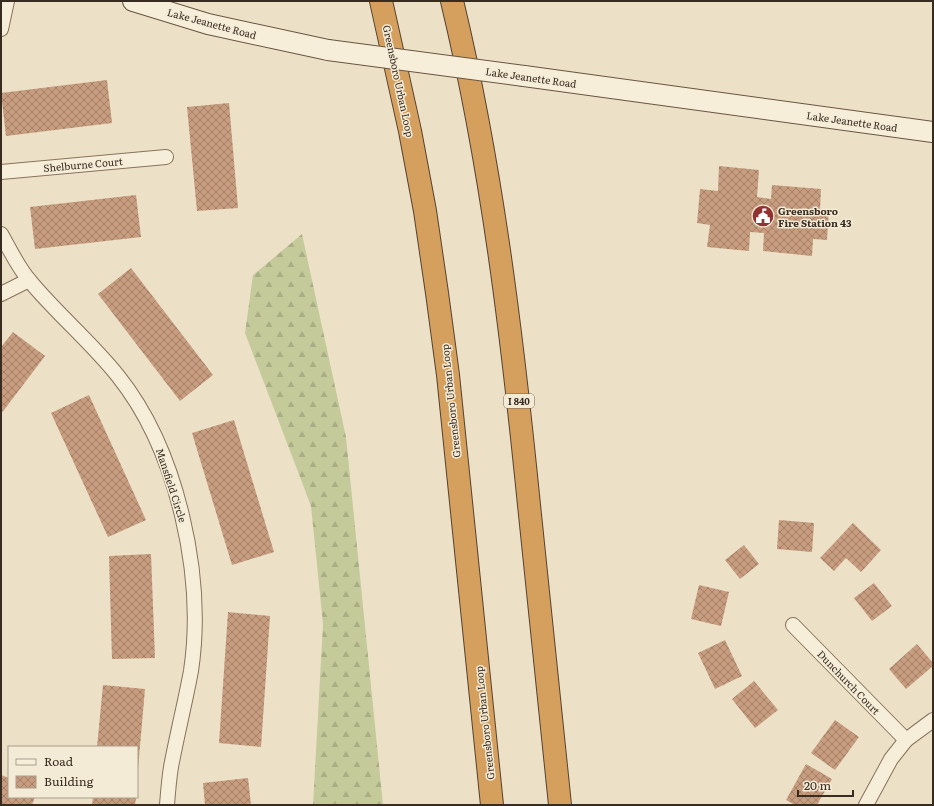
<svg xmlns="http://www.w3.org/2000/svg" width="934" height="806" viewBox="0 0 934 806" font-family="Literata,serif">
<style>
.forest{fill:url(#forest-firs)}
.building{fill:url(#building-cross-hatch)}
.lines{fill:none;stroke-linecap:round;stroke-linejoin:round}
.street-casing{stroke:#87735d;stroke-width:16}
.secondary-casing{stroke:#695441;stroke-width:22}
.highway-casing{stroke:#554231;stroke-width:24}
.street{stroke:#f7eeda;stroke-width:14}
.secondary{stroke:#f7eeda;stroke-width:20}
.highway{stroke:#d5a05e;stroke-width:22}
.secondary-bridge-casing{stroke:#695441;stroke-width:22;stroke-linecap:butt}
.secondary-bridge{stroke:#f7eeda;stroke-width:20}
.labels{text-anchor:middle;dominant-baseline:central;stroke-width:3;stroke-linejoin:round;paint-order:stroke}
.shield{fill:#f4ebd6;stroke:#706557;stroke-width:1}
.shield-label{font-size:9px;font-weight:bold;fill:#382b20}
.street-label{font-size:10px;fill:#382b20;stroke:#f4ebd6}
.poi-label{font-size:10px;font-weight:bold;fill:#382b20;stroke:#f4ebd6;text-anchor:start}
</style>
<defs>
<pattern id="forest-firs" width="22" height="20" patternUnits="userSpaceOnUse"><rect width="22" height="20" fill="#c5ca9b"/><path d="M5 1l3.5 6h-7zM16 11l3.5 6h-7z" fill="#aaae85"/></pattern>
<pattern id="building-cross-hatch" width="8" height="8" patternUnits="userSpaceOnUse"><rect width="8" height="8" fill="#c89d7f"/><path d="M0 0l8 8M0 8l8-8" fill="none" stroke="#a38068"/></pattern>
</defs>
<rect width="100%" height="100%" fill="#ece1c7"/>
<path class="forest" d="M302,234L346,437L383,805H313L323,624L311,506L245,333L253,275Z"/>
<g class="building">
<path d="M107,80L112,123L6,136L1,93Z"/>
<path d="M229,103L238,208L197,211L187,107Z"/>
<path d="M719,166L759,170L757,197L771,199L772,185L821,189L820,209H829L827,240L813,239L812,256L763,251L764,233L750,232L749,251L707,247L710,225L697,223L700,189L718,191Z"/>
<path d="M136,195L141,237L35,249L30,207Z"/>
<path d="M131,268L213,375L180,401L98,294Z"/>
<path d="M13,332L45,356L1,414V347Z"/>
<path d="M89,395L146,520L108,537L51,413Z"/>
<path d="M234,420L274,552L232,565L192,433Z"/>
<path d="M779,520L814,523L812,552L777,549Z"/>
<path d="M853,523L881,550L861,572L846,558L834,571L820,558Z"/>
<path d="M744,545L759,564L740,579L725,560Z"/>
<path d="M151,554L155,658L112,659L109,556Z"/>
<path d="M874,583L892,606L872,621L854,598Z"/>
<path d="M699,585L729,592L721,626L691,619Z"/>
<path d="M228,612L270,616L261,747L219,743Z"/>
<path d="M725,640L742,676L715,689L698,653Z"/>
<path d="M917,644L933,663V666L906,689L889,669Z"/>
<path d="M754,681L778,710L755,728L732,699Z"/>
<path d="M103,685L145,689L138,769H137V747H97Z"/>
<path d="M835,720L859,737L835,770L811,753Z"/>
<path d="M806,764L832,779L817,805H795L786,800Z"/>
<path d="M1,775L9,778V797H35L32,805H1Z"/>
<path d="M248,778L251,805H205L203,783Z"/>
<path d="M93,797H136L135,805H92Z"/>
</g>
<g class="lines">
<g class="street-casing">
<g id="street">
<path d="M1,29L7,1"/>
<path d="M1,172L166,157"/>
<path d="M1,234C10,250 18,267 29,280C57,314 91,342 118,376C178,451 205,577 191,671C185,703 177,735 171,767C169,779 168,792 167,805"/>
<path d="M1,294L29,280"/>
<path d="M793,625L906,740"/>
<path d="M866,805L891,759L906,740L933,720"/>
</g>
</g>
<g class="secondary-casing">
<g id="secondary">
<path d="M133,1L208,24L328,50"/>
<path d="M524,76L933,132"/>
</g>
</g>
<g class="highway-casing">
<g id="highway">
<path d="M381,1L410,131L425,211L437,293L448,375L492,805"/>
<path d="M452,1C492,167 512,335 529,505C540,605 550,705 560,805"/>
</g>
</g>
<use href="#street" class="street"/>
<use href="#secondary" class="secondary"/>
<use href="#highway" class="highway"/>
<g class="secondary-bridge-casing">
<path id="secondary-bridge" d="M328,50L524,76"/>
</g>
<use href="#secondary-bridge" class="secondary-bridge"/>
</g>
<defs>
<g id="civic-disc" transform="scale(1.15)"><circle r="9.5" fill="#923132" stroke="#f4ebd6"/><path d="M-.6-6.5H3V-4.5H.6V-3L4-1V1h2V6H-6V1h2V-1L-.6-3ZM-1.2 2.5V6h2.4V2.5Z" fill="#fff"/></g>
</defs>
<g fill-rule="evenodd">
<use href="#civic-disc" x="763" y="216"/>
</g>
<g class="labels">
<rect class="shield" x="504" y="394" width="30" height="14" rx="3"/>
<g class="shield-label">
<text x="519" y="401">I 840</text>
</g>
<g class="street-label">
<text transform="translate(212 23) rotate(15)">Lake Jeanette Road</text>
<text transform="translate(531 77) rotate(8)">Lake Jeanette Road</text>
<text transform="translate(399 81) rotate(78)">Greensboro Urban Loop</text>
<text transform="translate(852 121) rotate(8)">Lake Jeanette Road</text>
<text transform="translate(83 164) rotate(-5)">Shelburne Court</text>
<text transform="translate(450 401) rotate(-96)">Greensboro Urban Loop</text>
<text transform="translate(172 485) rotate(72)">Mansfield Circle</text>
<text transform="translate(849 682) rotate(46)">Dunchurch Court</text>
<text transform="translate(484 723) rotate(-96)">Greensboro Urban Loop</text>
</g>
<g class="poi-label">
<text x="778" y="210">Greensboro<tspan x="778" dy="12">Fire Station 43</tspan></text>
</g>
</g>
<rect width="934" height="806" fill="none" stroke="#382b20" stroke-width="4"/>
<rect x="8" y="746" width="130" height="52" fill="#f4ebd6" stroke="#a99e8d"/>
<rect x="16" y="759" width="20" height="6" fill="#f7eeda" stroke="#a99e8d"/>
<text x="44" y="766" font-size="12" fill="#382b20">Road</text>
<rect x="16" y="776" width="20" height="12" fill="url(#building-cross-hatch)" stroke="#a99e8d"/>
<text x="44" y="786" font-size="12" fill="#382b20">Building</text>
<path d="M798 790v6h55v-6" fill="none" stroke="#382b20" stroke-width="2"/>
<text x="804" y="790" font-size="12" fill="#382b20" stroke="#f4ebd6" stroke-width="3" paint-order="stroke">20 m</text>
</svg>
